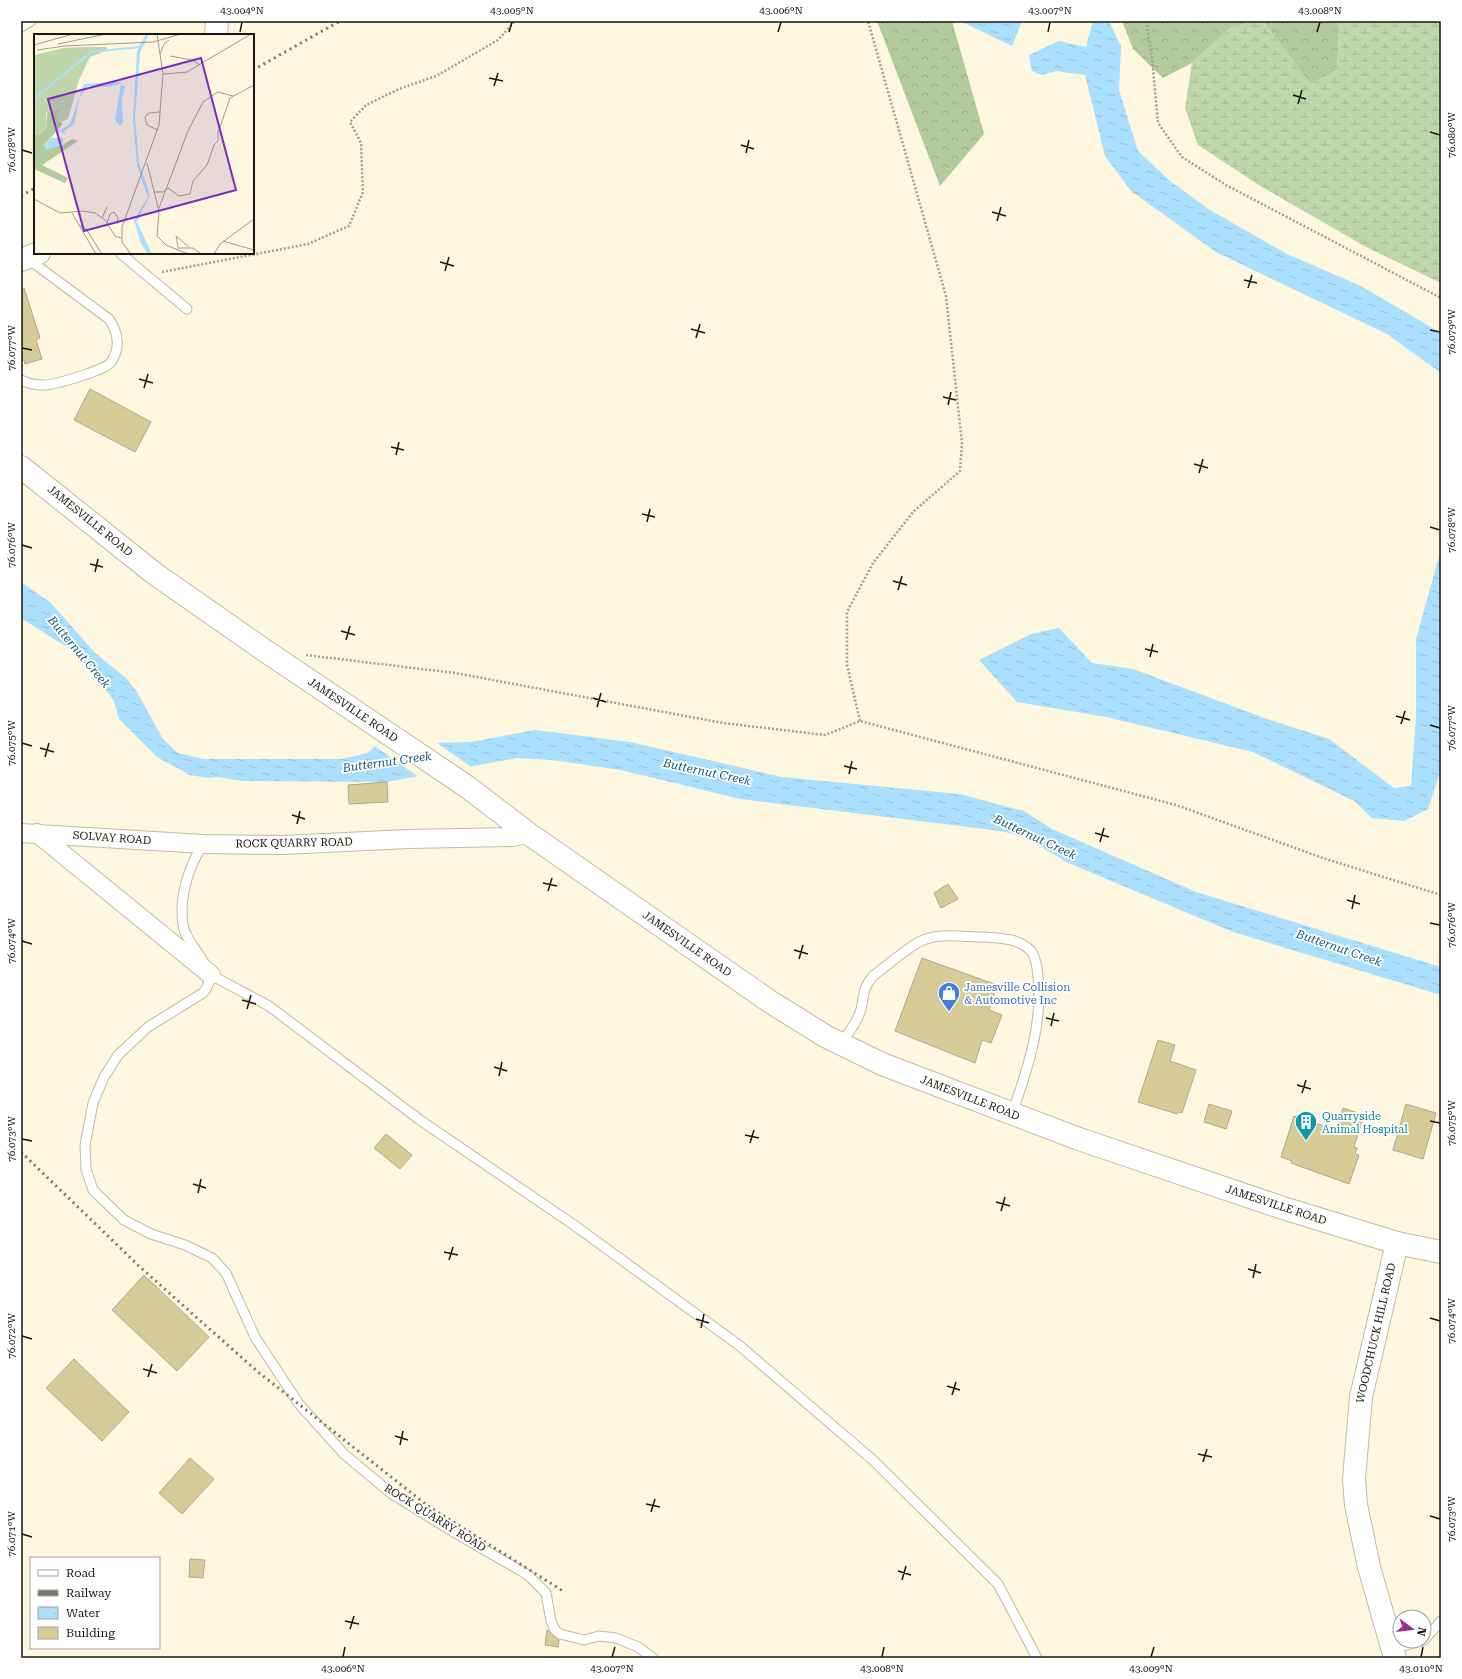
<svg xmlns="http://www.w3.org/2000/svg" width="1462" height="1679" viewBox="0 0 1462 1679" font-family="'Roboto Serif',serif">
<style>
.forest{fill:url(#forest-crowns)}
.wetland{fill:url(#wetland-marsh)}
.water{fill:url(#water-ripples)}
.pier{fill:#fcf7de}
.building{fill:#d7cb98;stroke:#aea892}
.lines{fill:none;stroke-linecap:round;stroke-linejoin:round}
.service-casing{stroke:#c0bba4;stroke-width:11}
.minor-casing{stroke:#c0bba4;stroke-width:20}
.tertiary-casing{stroke:#c0bba4;stroke-width:24}
.path{stroke:#a5a18e;stroke-width:2.5;stroke-dasharray:2 2;stroke-linecap:butt}
.service{stroke:#fff;stroke-width:9}
.minor{stroke:#fff;stroke-width:18}
.tertiary{stroke:#fff;stroke-width:22}
.rail{stroke:#7b7768;stroke-width:3;stroke-dasharray:2 4;stroke-linecap:butt}
.ticks{fill:none;stroke:#18160e;stroke-width:1.5}
.labels{text-anchor:middle;dominant-baseline:central;stroke-width:3.5;stroke-linejoin:round;paint-order:stroke}
.street-label{font-size:11px;fill:#18160e;stroke:#fff}
.shop-label{font-size:11px;fill:#366cbe;stroke:#fff;text-anchor:start}
.culture-label{font-size:11px;fill:#0d838f;stroke:#fff;text-anchor:start}
.water-label{font-size:12px;font-style:italic;fill:#165773;stroke:#fff}
.inset-river{fill:none;stroke:#aae0fd;stroke-width:2}
.inset-road{fill:none;stroke:#a19d8b;stroke-width:1}
.view{fill:#7b2cbf;fill-opacity:0.15;stroke:#7b2cbf;stroke-width:2}
.inset-edge{fill:none;stroke:#18160e;stroke-width:2}
.neatline{fill:none;stroke:#18160e;stroke-width:1.5}
.ticks-label{font-size:10px;text-anchor:middle;fill:#18160e}
</style>
<defs>
<pattern id="forest-crowns" width="20" height="18" patternUnits="userSpaceOnUse"><rect width="20" height="18" fill="#b2ca9c"/><path d="M2 6a3 3 0 1 1 6 0M12 15a3 3 0 1 1 6 0" fill="none" stroke="#98ad85"/></pattern>
<pattern id="wetland-marsh" width="20" height="14" patternUnits="userSpaceOnUse"><rect width="20" height="14" fill="#bfd6ab"/><path d="M1 5h8M5 5V1M11 12h8M15 12V8" fill="none" stroke="#a3b792"/></pattern>
<pattern id="water-ripples" width="26" height="14" patternUnits="userSpaceOnUse"><rect width="26" height="14" fill="#aae0fd"/><path d="M2 4q2-2 4 0t4 0M15 11q2-2 4 0t4 0" fill="none" stroke="#92bfd8"/></pattern>
</defs>
<rect width="100%" height="100%" fill="#fcf7de"/>
<g class="forest">
<path d="M877,21H952L984,134L940,186Z"/>
<path d="M1122,21H1251L1229,29L1192,63L1163,78L1133,49Z"/>
<path d="M1263,21H1338L1339,29L1337,70L1310,84Z"/>
</g>
<path class="wetland" d="M1251,21H1263L1310,84L1337,70L1339,29L1338,21H1441V283L1366,247L1262,187L1198,145L1185,108L1192,63L1229,29Z"/>
<g class="water">
<path d="M960,21H1022L1012,46Z"/>
<path d="M1093,21H1109L1121,46L1119,90L1138,151L1170,181L1210,210L1287,254L1361,286L1441,333V373L1387,334L1216,252L1131,191L1105,156L1085,75L1056,71L1042,75L1032,71L1029,55L1059,41L1086,47Z"/>
<path d="M1441,549V769L1428,809L1404,821L1372,818L1354,801L1253,752L1106,717L1017,702L979,660L1031,634L1059,628L1092,663L1133,669L1267,719L1329,739L1394,788L1411,786L1416,716V639Z"/>
<path d="M21,582L51,603L95,653L126,678L137,692L163,739L178,753L204,759H341L368,753L375,746L386,744L471,742L535,730L630,742L782,777L959,794L1024,811L1052,829L1196,892L1441,967V995L1233,932L1066,862L1025,837L1001,831L740,799L621,770L552,760L517,758L387,782L242,781L218,777L208,778L190,775L157,757L119,719L114,701L103,686L73,651L21,618Z"/>
</g>
<path class="pier" d="M434,741L473,768L420,778L373,745L386,742Z"/>
<g class="building">
<path d="M24,288L40,338L36,340L42,359L25,364L24,360L21,361V289Z"/>
<path d="M90,389L151,422L135,452L74,420Z"/>
<path d="M387,782L388,802L349,804L348,785Z"/>
<path d="M948,884L958,899L941,908L934,893Z"/>
<path d="M922,958L997,985L989,1010L1002,1015L991,1043L982,1040L975,1063L895,1031Z"/>
<path d="M1158,1040L1175,1045L1170,1061L1196,1070L1182,1113L1178,1112L1177,1114L1138,1102Z"/>
<path d="M1209,1104L1232,1111L1226,1129L1204,1122Z"/>
<path d="M1406,1104L1436,1113L1423,1159L1393,1150Z"/>
<path d="M1343,1108L1364,1115L1354,1147L1357,1148L1355,1154L1359,1155L1349,1184L1291,1163L1292,1161L1281,1157L1294,1116L1336,1130Z"/>
<path d="M386,1134L412,1155L400,1169L374,1148Z"/>
<path d="M144,1275L209,1337L177,1371L112,1310Z"/>
<path d="M74,1359L129,1412L102,1441L46,1388Z"/>
<path d="M190,1458L214,1479L182,1514L159,1493Z"/>
<path d="M190,1559L205,1560L203,1578L189,1577Z"/>
<path d="M547,1630L559,1640L558,1647L545,1645Z"/>
</g>
<g class="lines">
<g class="service-casing">
<g id="service">
<path d="M21,27L31,21"/>
<path d="M120,253L187,309"/>
<path d="M21,380C27,383 35,385 42,385C52,386 106,370 111,362C121,348 118,332 109,319L28,259"/>
<path d="M203,844C188,868 179,897 183,925C186,948 224,970 203,993L148,1027L118,1055L104,1077L93,1103L85,1145L86,1169L93,1190L124,1220L151,1234L185,1245L212,1258L226,1273L255,1337L299,1404L344,1454L392,1494L452,1531L528,1575L546,1593L551,1621L555,1630L560,1634L584,1640L599,1636L616,1638L638,1647L653,1658"/>
<path d="M211,975L269,1006L420,1120L574,1225L740,1346L874,1461L998,1584L1037,1658"/>
<path d="M841,1044C846,1035 854,1027 858,1017C866,1002 859,992 873,976C888,965 903,951 919,942C937,932 963,937 983,937C999,938 1019,938 1031,951C1035,956 1036,962 1037,968C1045,1018 1028,1068 1012,1114"/>
<path d="M1424,1640L1441,1621"/>
<path d="M1392,1649L1421,1641"/>
</g>
</g>
<g class="minor-casing">
<g id="minor">
<path d="M21,833L203,844L283,845L408,839L511,837L529,834"/>
<path d="M37,833L211,975"/>
</g>
</g>
<g class="tertiary-casing">
<g id="tertiary">
<path d="M216,35L217,21"/>
<path d="M21,260L39,253"/>
<path d="M21,467L155,574L264,650L466,786L529,834L769,1001L825,1036L882,1064L1079,1139L1283,1208L1397,1243L1441,1252"/>
<path d="M1395,1658L1369,1567L1356,1505L1354,1479L1361,1397L1397,1243"/>
</g>
</g>
<g class="path">
<path d="M1146,21L1152,58L1158,123L1182,157L1226,185L1441,298"/>
<path d="M162,272L308,244L349,226L363,192L361,143L350,122L366,105L399,89L436,76L498,40L515,21"/>
<path d="M306,655L455,673L723,723L825,735L860,721L1176,805L1323,858L1441,895"/>
<path d="M860,721L847,665V612L873,563L913,512L960,471L962,443L946,296L868,21"/>
</g>
<use href="#service" class="service"/>
<use href="#minor" class="minor"/>
<use href="#tertiary" class="tertiary"/>
<g class="rail">
<path d="M253,70L340,21"/>
<path d="M21,196L35,188"/>
<path d="M21,1152L140,1267L258,1372L428,1506L563,1591"/>
</g>
</g>
<path class="ticks" d="M240,32L242,22M509,32L512,22M778,32L781,22M1048,32L1050,22M1317,32L1320,22M489,78L503,81M494,86L498,73M1293,95L1306,99M1298,104L1302,90M1430,132L1440,135M741,145L754,149M22,150L32,153M746,153L749,140M992,212L1006,216M997,221L1001,207M440,262L454,266M445,271L449,257M1244,280L1257,283M1248,288L1252,275M691,329L705,333M1430,330L1440,332M696,338L700,324M22,348L32,350M139,379L153,383M144,388L148,374M943,397L956,400M948,405L951,392M391,447L404,450M396,455L399,442M1194,464L1208,468M1199,473L1203,459M642,514L655,517M647,522L650,509M1430,527L1440,530M22,545L32,548M90,564L103,567M95,572L98,559M893,581L907,585M898,590L902,576M341,631L355,635M346,640L350,626M1145,649L1158,652M1150,657L1153,644M593,698L606,702M597,707L601,693M1396,716L1410,720M1401,724L1405,711M1430,725L1440,728M22,743L32,746M40,748L54,752M45,757L49,743M844,766L857,769M849,774L852,761M292,815L305,819M297,824L300,811M1095,833L1109,837M1100,842L1104,828M543,883L557,886M548,891L552,878M1347,900L1360,904M1352,909L1355,895M1430,923L1440,925M22,941L32,944M794,950L808,954M799,959L803,945M242,1000L256,1004M247,1009L251,995M1046,1018L1059,1021M1051,1026L1054,1013M494,1067L507,1071M499,1076L502,1062M1297,1085L1311,1089M1302,1093L1306,1080M1430,1121L1440,1123M745,1135L759,1138M22,1139L32,1141M750,1143L754,1130M193,1184L206,1188M198,1193L201,1179M996,1202L1010,1206M1001,1211L1005,1197M444,1252L458,1255M449,1260L453,1247M1248,1269L1261,1273M1253,1278L1256,1264M1430,1318L1440,1321M696,1319L709,1323M701,1328L704,1314M22,1336L32,1339M143,1369L157,1373M148,1377L152,1364M947,1386L960,1390M952,1395L956,1382M395,1436L408,1440M400,1445L403,1431M1198,1454L1212,1457M1203,1462L1207,1449M646,1504L660,1507M651,1512L655,1499M1430,1516L1440,1519M22,1534L32,1537M898,1571L911,1575M902,1580L906,1566M345,1621L359,1624M350,1629L354,1616M343,1657L345,1647M612,1657L615,1647M882,1657L884,1647M1151,1657L1154,1647M1421,1657L1423,1647"/>
<defs>
<g id="shop-pin" transform="scale(1.15)"><path d="M0 17L-7.5 6A9.5 9.5 0 1 1 7.5 6Z" fill="#3f7fe0" stroke="#fff"/><path d="M-5-2.5h2.3a2.7 3.5 0 0 1 5.4 0H5L5.5 6h-11ZM-1.5-2.5h3a1.5 2.3 0 0 0-3 0Z" fill="#fff"/></g>
<g id="building-pin" transform="scale(1.15)"><path d="M0 17L-7.5 6A9.5 9.5 0 1 1 7.5 6Z" fill="#0f9aa8" stroke="#fff"/><path d="M-4-6H4V6H1V3H-1V6H-4ZM-2.5-4.3h1.7v1.8h-1.7ZM.8-4.3h1.7v1.8H.8ZM-2.5-1h1.7V.8h-1.7ZM.8-1h1.7V.8H.8Z" fill="#fff"/></g>
</defs>
<g fill-rule="evenodd">
<use href="#shop-pin" x="949" y="993"/>
<use href="#building-pin" x="1306" y="1122"/>
</g>
<g class="labels">
<g class="street-label">
<text transform="translate(90 521) rotate(39)">JAMESVILLE ROAD</text>
<text transform="translate(353 710) rotate(34)">JAMESVILLE ROAD</text>
<text transform="translate(112 838) rotate(4)">SOLVAY ROAD</text>
<text transform="translate(294 843) rotate(-1)">ROCK QUARRY ROAD</text>
<text transform="translate(687 944) rotate(35)">JAMESVILLE ROAD</text>
<text transform="translate(970 1098) rotate(21)">JAMESVILLE ROAD</text>
<text transform="translate(1276 1205) rotate(18)">JAMESVILLE ROAD</text>
<text transform="translate(1376 1333) rotate(-77)">WOODCHUCK HILL ROAD</text>
<text transform="translate(435 1518) rotate(32)">ROCK QUARRY ROAD</text>
</g>
<g class="shop-label">
<text x="964" y="987">Jamesville Collision<tspan x="964" dy="13">&amp; Automotive Inc</tspan></text>
</g>
<g class="culture-label">
<text x="1322" y="1116">Quarryside<tspan x="1322" dy="13">Animal Hospital</tspan></text>
</g>
<g class="water-label">
<text transform="translate(79 652) rotate(50)">Butternut Creek</text>
<text transform="translate(387 762) rotate(-8)">Butternut Creek</text>
<text transform="translate(707 772) rotate(12)">Butternut Creek</text>
<text transform="translate(1035 837) rotate(25)">Butternut Creek</text>
<text transform="translate(1339 948) rotate(19)">Butternut Creek</text>
</g>
</g>
<g transform="translate(34 34)">
<rect width="220" height="220" fill="#fcf7de"/>
<path d="M24,74L26,76L23,85L29,90L10,111L27,112L38,105L44,107L8,131L34,144L31,149L0,135V101L6,100L13,93V79Z" fill="#b2ca9c"/>
<path d="M51,13H72L74,16L56,23L45,46L34,85L27,88L23,85L21,82L26,76L24,74L16,77L12,79L13,93L6,101H0V21L29,14Z" fill="#bfd6ab"/>
<path d="M112,0H115L106,19L101,84L105,129L116,161L103,188L118,220H114L107,210L100,186L114,163L103,131L99,85L103,17ZM86,48L91,53L88,65L89,88L86,92L81,86L87,50L73,53L53,52L46,63L40,90L30,97L31,102L28,98H23L36,90L50,50ZM17,104H29L28,111L12,116L10,111Z" fill="#aae0fd"/>
<path class="inset-river" d="M0,65L57,18L106,13"/>
<path class="inset-road" d="M24,10L72,0M0,11L39,0M3,16L31,12L119,8L147,0M126,20L130,10L135,6M136,22L158,26L166,31M129,40L153,38L217,0M124,96L113,91L111,83L115,79L126,78M113,129L125,177L123,202L132,211L154,220M121,158H129L134,154L145,162L156,160L159,147L173,131L180,111L184,107V99L196,64L220,51M0,165L26,179L49,177L61,179L71,186L81,202L87,204M125,174L154,97L169,68L184,58L199,62M38,179L62,220M68,184L73,173M73,189L76,180L80,178L84,184L83,190M45,191L52,195L68,220M189,207L220,216M144,213L142,202L155,213M143,214H159L167,220M97,220L88,208V193L125,91L129,40L123,0M180,220L186,210L220,185"/>
<path class="view" d="M167,24L202,156L50,197L14,65Z"/>
<rect width="220" height="220" class="inset-edge"/>
</g>
<rect width="1462" height="1679" fill="none" stroke="#ffffff" stroke-width="44"/>
<rect x="30" y="1557" width="130" height="92" fill="#ffffff" stroke="#a3a29f"/>
<rect x="38" y="1570" width="20" height="6" fill="#ffffff" stroke="#a3a29f"/>
<text x="66" y="1577" font-size="12" fill="#18160e">Road</text>
<rect x="38" y="1590" width="20" height="6" fill="#7b7768" stroke="#a3a29f"/>
<text x="66" y="1597" font-size="12" fill="#18160e">Railway</text>
<rect x="38" y="1607" width="20" height="12" fill="url(#water-ripples)" stroke="#a3a29f"/>
<text x="66" y="1617" font-size="12" fill="#18160e">Water</text>
<rect x="38" y="1627" width="20" height="12" fill="#d7cb98" stroke="#a3a29f"/>
<text x="66" y="1637" font-size="12" fill="#18160e">Building</text>
<g transform="translate(1412 1629) rotate(105)"><circle r="19" fill="#ffffff" stroke="#a3a29f"/>
<path d="M0-3L7 15L0 10L-7 15Z" fill="#9c2c8b"/>
<text y="-6" font-size="11" font-weight="bold" text-anchor="middle" fill="#18160e">N</text>
</g>
<rect x="22" y="22" width="1418" height="1635" class="neatline"/>
<g class="ticks-label">
<text x="242" y="14">43.004°N</text>
<text x="512" y="14">43.005°N</text>
<text x="781" y="14">43.006°N</text>
<text x="1050" y="14">43.007°N</text>
<text x="1320" y="14">43.008°N</text>
<text transform="translate(1451 135) rotate(-90)" y="4">76.080°W</text>
<text transform="translate(11 150) rotate(-90)" y="4">76.078°W</text>
<text transform="translate(1451 332) rotate(-90)" y="4">76.079°W</text>
<text transform="translate(11 348) rotate(-90)" y="4">76.077°W</text>
<text transform="translate(1451 530) rotate(-90)" y="4">76.078°W</text>
<text transform="translate(11 545) rotate(-90)" y="4">76.076°W</text>
<text transform="translate(1451 728) rotate(-90)" y="4">76.077°W</text>
<text transform="translate(11 743) rotate(-90)" y="4">76.075°W</text>
<text transform="translate(1451 925) rotate(-90)" y="4">76.076°W</text>
<text transform="translate(11 941) rotate(-90)" y="4">76.074°W</text>
<text transform="translate(1451 1123) rotate(-90)" y="4">76.075°W</text>
<text transform="translate(11 1139) rotate(-90)" y="4">76.073°W</text>
<text transform="translate(1451 1321) rotate(-90)" y="4">76.074°W</text>
<text transform="translate(11 1336) rotate(-90)" y="4">76.072°W</text>
<text transform="translate(1451 1519) rotate(-90)" y="4">76.073°W</text>
<text transform="translate(11 1534) rotate(-90)" y="4">76.071°W</text>
<text x="343" y="1672">43.006°N</text>
<text x="612" y="1672">43.007°N</text>
<text x="882" y="1672">43.008°N</text>
<text x="1151" y="1672">43.009°N</text>
<text x="1421" y="1672">43.010°N</text>
</g>
</svg>
